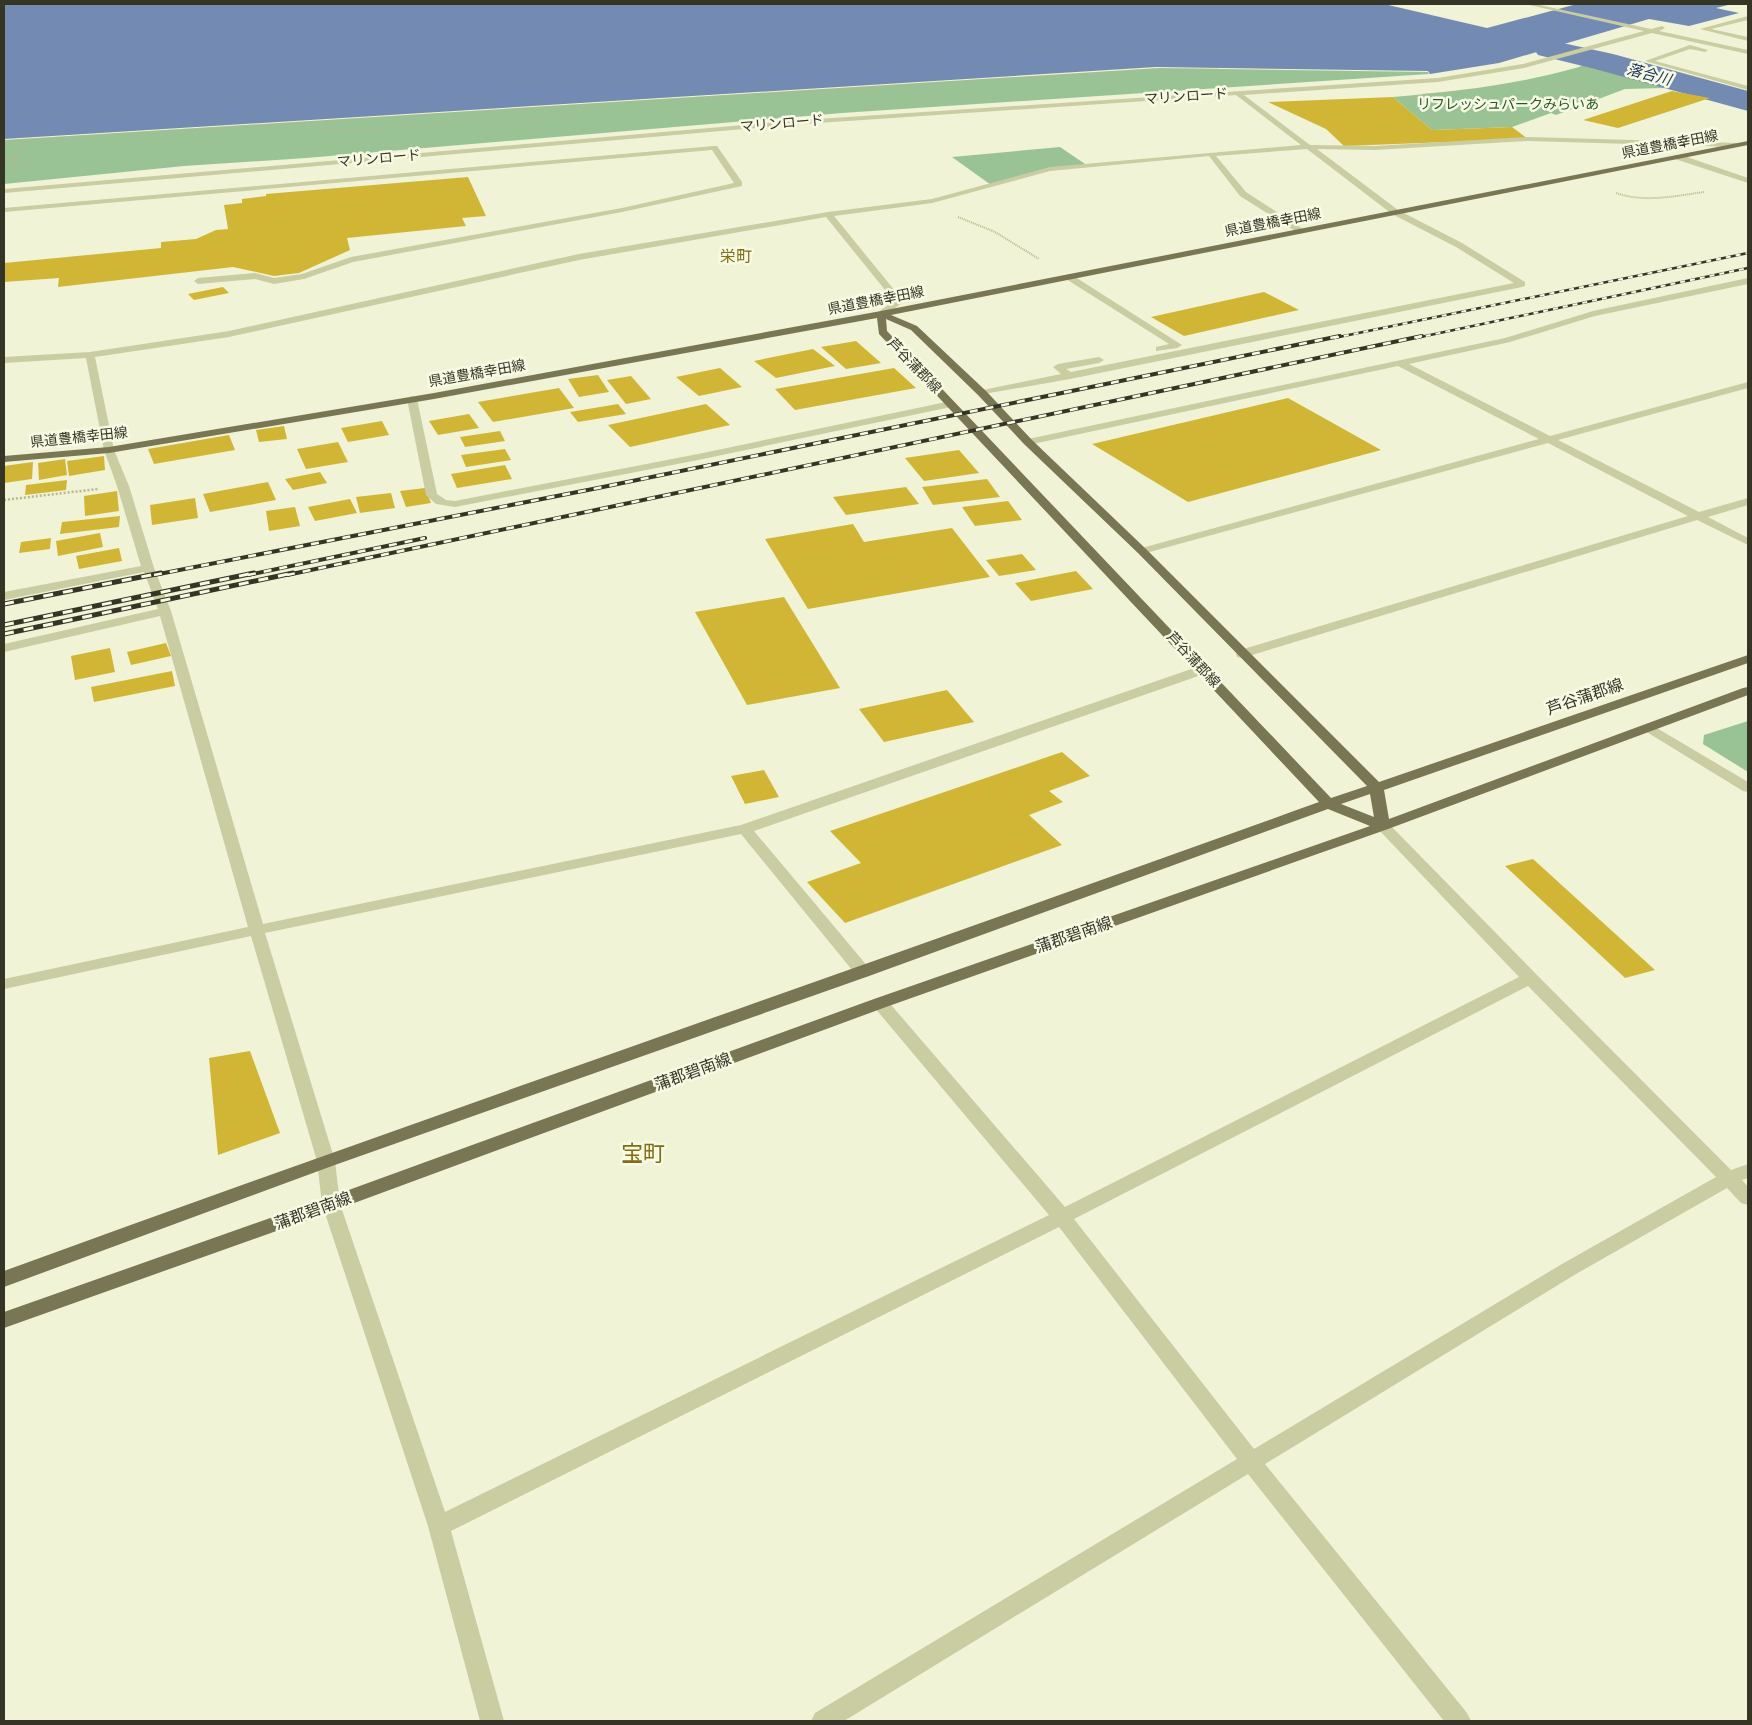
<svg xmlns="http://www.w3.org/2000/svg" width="1752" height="1725" font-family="'Source Sans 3','Noto Sans JP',sans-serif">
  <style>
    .green { fill: #99c395 }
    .water { fill: #738bb2 }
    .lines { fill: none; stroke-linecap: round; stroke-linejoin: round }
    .river { fill: #738bb2; fill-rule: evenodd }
    .building { fill: #d1b636 }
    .path-far2 { stroke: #b7b88c; stroke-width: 1; stroke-dasharray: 1 1; stroke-linecap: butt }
    .path-far1 { stroke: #b7b88c; stroke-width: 2; stroke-dasharray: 1 1; stroke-linecap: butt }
    .path { stroke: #b7b88c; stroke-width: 2.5; stroke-dasharray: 2 2; stroke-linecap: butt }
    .minor { fill: #cacca1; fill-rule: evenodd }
    .major { fill: #797654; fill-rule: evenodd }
    .rail-far2-casing { stroke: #363425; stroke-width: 2.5 }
    .rail-far1-casing { stroke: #363425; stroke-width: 4 }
    .rail-casing { stroke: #363425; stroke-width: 5 }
    .rail-far2 { stroke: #f8fbe3; stroke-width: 2; stroke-dasharray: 5; stroke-linecap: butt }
    .rail-far1 { stroke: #f8fbe3; stroke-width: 2.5; stroke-dasharray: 8; stroke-linecap: butt }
    .rail { stroke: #f8fbe3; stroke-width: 3; stroke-dasharray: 10; stroke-linecap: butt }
    .labels { text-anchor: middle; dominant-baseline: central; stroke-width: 5; stroke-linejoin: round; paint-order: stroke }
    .far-street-label { font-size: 14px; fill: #363425; stroke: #f8fbe3 }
    .far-park-label { font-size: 14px; fill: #295626; stroke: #f8fbe3 }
    .far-water-label { font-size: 15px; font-style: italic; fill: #172f5a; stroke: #f8fbe3 }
    .far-quarter-label { font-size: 16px; fill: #806d16; stroke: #f8fbe3 }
    .street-label { font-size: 16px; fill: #363425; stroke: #f8fbe3 }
    .near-quarter-label { font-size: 22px; fill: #806d16; stroke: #f8fbe3 }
  </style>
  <rect width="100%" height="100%" fill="#f0f3d6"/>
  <g class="green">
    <path d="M1586,63L1665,88L1625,89L1556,115L1551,113L1512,127L1432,130L1393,97C1458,91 1516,85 1579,67Z"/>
    <polygon points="1159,68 1428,72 1429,74 842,113 306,158 184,166 4,184 4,140"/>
    <polygon points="1060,147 1088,166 1050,169 991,185 952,157"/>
    <polygon points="1748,721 1748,772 1703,744 1704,735"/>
  </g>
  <polygon class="water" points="4,4 1384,4 1487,28 1577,4 1732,4 1716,8 1739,13 1689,26 1649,19 1499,63 1430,74 1428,71 1156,67 4,139"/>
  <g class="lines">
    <polygon class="river" points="1549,40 1613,54 1748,91 1748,111 1595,69 1538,55 1534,49 1538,43"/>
  </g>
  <g class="building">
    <polygon points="1672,91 1710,98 1618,128 1583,120"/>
    <polygon points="1393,97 1432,130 1512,127 1528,139 1344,146 1326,129 1268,102"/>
    <polygon points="468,177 486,216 462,218 466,226 347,238 350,250 299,273 274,276 233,267 58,287 59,278 4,282 4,263 161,248 161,242 196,239 216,230 228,229 224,205 242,203 242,199 266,196 266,194"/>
    <polygon points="223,287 229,293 194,300 188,294"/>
    <polygon points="1264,292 1299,310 1184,336 1151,317"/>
    <polygon points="856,341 881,363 846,369 821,347"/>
    <polygon points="813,349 835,366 776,378 754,361"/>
    <polygon points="720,368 742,387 699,396 676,377"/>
    <polygon points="894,368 916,388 795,410 775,389"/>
    <polygon points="598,375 609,392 579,397 568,379"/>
    <polygon points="631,376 651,399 626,404 607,380"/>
    <polygon points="559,388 574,408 493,422 478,402"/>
    <polygon points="1288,398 1381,450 1188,502 1092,444"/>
    <polygon points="618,404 626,414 578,422 570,412"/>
    <polygon points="706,404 730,425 630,447 608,425"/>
    <polygon points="469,414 479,428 438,435 429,421"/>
    <polygon points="382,421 389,435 348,442 341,428"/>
    <polygon points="284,426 287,439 259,442 256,430"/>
    <polygon points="500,431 505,441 465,447 460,437"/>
    <polygon points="229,435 235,450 154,464 148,449"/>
    <polygon points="338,442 348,462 306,469 297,449"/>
    <polygon points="505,449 511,460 466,467 461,455"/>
    <polygon points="959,450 979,473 924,481 905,458"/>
    <polygon points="104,456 105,470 69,476 67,461"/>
    <polygon points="65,459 67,475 39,480 38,463"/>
    <polygon points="33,462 32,479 4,483 4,466"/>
    <polygon points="505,465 512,479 457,488 451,474"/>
    <polygon points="320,472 327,483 293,490 285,479"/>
    <polygon points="987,479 1000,497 933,505 922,487"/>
    <polygon points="67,480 66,490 25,495 26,485"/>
    <polygon points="268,482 276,500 210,512 203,494"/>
    <polygon points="906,487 919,504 846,515 833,497"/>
    <polygon points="425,488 431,503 406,507 400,491"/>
    <polygon points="117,491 119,511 85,516 84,496"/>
    <polygon points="391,493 395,508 360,513 356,497"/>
    <polygon points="195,498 198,518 152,525 150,505"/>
    <polygon points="350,499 357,513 315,521 308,507"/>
    <polygon points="1008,501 1022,520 975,526 962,507"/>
    <polygon points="295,507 300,526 269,531 266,511"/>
    <polygon points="120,516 119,527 60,534 62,522"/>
    <polygon points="853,524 864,542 952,528 990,577 808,609 765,539"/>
    <polygon points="100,533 103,547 58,556 56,541"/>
    <polygon points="51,538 50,549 19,553 21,542"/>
    <polygon points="119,548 122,561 79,569 76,556"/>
    <polygon points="1022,554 1036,570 999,576 986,560"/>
    <polygon points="1076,571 1093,589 1031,601 1015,583"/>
    <polygon points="784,597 840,688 747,705 695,612"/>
    <polygon points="166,643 171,656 131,665 127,652"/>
    <polygon points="110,648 115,672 75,680 71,656"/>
    <polygon points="172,671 175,686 94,702 91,687"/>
    <polygon points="947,690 974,722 884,742 859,709"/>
    <polygon points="1062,752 1090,776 1049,791 1063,802 1029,815 1062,845 845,923 807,882 861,863 830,831"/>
    <polygon points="764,770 779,797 745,804 731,776"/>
    <polygon points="1533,859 1655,970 1625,978 1505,866"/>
    <polygon points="250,1051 280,1133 218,1155 209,1058"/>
  </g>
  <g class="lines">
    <g class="path-far2">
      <polyline points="1565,80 1585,80 1583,77"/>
      <path d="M1531,83L1598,88C1569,108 1490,129 1455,123C1439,120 1424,108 1411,99L1428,98L1423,94L1482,90Z"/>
      <polyline points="844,91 873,92"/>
      <polyline points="1552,96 1567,94 1582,89 1579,86"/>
      <polyline points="1518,97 1524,90"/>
      <polyline points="1523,99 1552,97"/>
      <polyline points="1465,100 1496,118"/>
      <polyline points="1517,102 1557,106"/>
      <polyline points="1550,104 1554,84"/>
      <polyline points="532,120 607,106"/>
      <path d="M308,123V129C341,128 375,130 408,127C451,123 492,114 535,119"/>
      <polyline points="4,142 1158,69 1218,69"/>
      <polyline points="15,142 25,148 24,150"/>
    </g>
    <g class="path-far1">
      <polyline points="4,161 19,155 25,148"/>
      <polyline points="4,163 31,163"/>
      <path d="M1616,193C1644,203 1675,196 1704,192"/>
      <polyline points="958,217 995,232 1039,259"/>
    </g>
    <polyline class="path" points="4,500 98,489"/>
    <g class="minor">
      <path d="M1525,4H1535L1651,29L1662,26L1665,28L1659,31L1748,50V54L1652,33L1524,68L1438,82L1244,95L1310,145L1375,146L1528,137L1738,143L1742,145L1738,147L1528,141L1375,150L1317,149L1398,210L1462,243L1525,282V286L1522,287L1070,379L978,395V391L1061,374L1053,367L1058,364L1099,357L1104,360L1099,363L1066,369L1071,372L1514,283L1456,247L1392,214L1307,149L1216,156L1246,192L1303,229V233L1300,234L1240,196L1209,156L1050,171L932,203L834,216L904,302L881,317L878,316V312L894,301L826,217L579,260L229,337L95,357L114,450L129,486L154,568L171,611L263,924L741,825L1197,667L1202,666L1208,670L1207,673L754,831L869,968L871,972L869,976L863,977L857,976L741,834L265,933L335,1161L340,1204L445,1512L1049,1215L874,1007L872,1003L874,999L880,998L886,999L1065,1207L1519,977L1378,829L1376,826L1378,823H1388L1536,974L1731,1170L1748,1164V1178L1742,1180L1748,1187V1205L1741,1203L1727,1188L1576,1274L1265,1464L1467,1713L1471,1721H1444L1248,1474L844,1721H811L815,1713L1237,1459L1059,1227L451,1531L504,1721H480L428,1526L322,1204L317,1161L251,936L4,989V979L248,927L160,616L4,652V644L158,609L144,572L4,600V592L141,566L117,486L104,450L86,358L4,363V357L90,352L229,331L579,254L828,212L932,199L1050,167L1301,145L1236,95L803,124L4,193V189L803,120L1438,78L1523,64L1644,31ZM1528,986L1716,1177L1562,1264L1254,1449L1074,1219Z"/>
      <polygon points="1748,16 1748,20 1711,29 1748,37 1748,41 1700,29"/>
      <polygon points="1690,45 1708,50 1705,52 1690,49 1655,61 1748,86 1748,90 1645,61"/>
      <polygon points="714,146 717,146 742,182 742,186 622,212 353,262 304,279 274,284 255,279 198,284 194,281 198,278 255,273 274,278 302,274 351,257 622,208 734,183 712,150 4,212 4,208"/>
      <polygon points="1675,155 1681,155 1748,178 1748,183 1675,159"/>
      <polygon points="1069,274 1072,275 1182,345 1177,348 1156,351 1156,347 1169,344 1066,279 1066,275"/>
      <polygon points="1748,278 1748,284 1595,316 1510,342 1409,364 1550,436 1748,382 1748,388 1558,440 1699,512 1748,498 1748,505 1708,517 1748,538 1748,545 1697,520 1242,658 1237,657 1236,654 1237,651 1688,516 1548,443 1146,553 1138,553 1136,551 1138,549 1539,439 1398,366 1028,445 1023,442 1028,439 1505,338 1593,311"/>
      <polygon points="412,396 417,399 437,494 446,500 455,501 698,454 951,401 956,404 951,407 698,460 455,507 436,504 426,495 407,399"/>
      <polygon points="1650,724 1748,782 1748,792 1743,791 1645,731 1643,728"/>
    </g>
    <path class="major" d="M1748,141V145L891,315L917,326L986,391L1032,440L1146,549L1379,782L1748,655V663L1384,790L1389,819L1743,688L1748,687V695L1388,829L886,1007L338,1209L4,1328V1312L324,1199L874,999L1370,826L1328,809L869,976L332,1166L4,1287V1271C441,1112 881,960 1319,802L879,334L877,318L434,399L109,453L4,462V456L109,447L434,393L881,311ZM886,319L911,330L978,395L1024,444L1138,553L1367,786L1331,798L887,331ZM1370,794L1374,817L1341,804Z"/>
    <defs>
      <g id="rail-far2">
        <polyline points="1334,338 1748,253"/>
        <polyline points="1416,338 1748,268"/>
      </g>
      <g id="rail-far1">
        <polyline points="154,575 598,488 1340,336"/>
        <polyline points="248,575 425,538"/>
        <polyline points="287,575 1422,336"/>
      </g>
      <g id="rail">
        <polyline points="4,604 161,573"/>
        <polyline points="4,625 254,573"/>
        <polyline points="4,634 293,573"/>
      </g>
    </defs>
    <use href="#rail-far2" class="rail-far2-casing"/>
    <use href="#rail-far1" class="rail-far1-casing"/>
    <use href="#rail" class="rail-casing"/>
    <use href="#rail-far2" class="rail-far2"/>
    <use href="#rail-far1" class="rail-far1"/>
    <use href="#rail" class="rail"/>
  </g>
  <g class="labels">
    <g class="far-street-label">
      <text transform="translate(1186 97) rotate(-4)">マリンロード</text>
      <text transform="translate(782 124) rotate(-5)">マリンロード</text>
      <text transform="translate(1670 145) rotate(-11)">県道豊橋幸田線</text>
      <text transform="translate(379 159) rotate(-5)">マリンロード</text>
      <text transform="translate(1273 223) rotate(-11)">県道豊橋幸田線</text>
      <text transform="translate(876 301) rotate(-11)">県道豊橋幸田線</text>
      <text transform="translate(914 366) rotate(46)">芦谷蒲郡線</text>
      <text transform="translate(477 374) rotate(-10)">県道豊橋幸田線</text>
      <text transform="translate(79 438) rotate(-6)">県道豊橋幸田線</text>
      <text transform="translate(1193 660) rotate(47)">芦谷蒲郡線</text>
    </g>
    <g class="far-park-label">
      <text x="1508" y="105">リフレッシュパークみらいあ</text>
    </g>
    <g class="far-water-label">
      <text transform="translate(1649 75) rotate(15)">落合川</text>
    </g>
    <g class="far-quarter-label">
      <text x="736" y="257">栄町</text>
    </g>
    <g class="street-label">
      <text transform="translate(1585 697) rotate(-19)">芦谷蒲郡線</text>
      <text transform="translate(1074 935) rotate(-19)">蒲郡碧南線</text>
      <text transform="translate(693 1072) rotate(-20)">蒲郡碧南線</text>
      <text transform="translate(313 1211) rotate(-20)">蒲郡碧南線</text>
    </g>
    <g class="near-quarter-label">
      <text x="643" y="1154">宝町</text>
    </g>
  </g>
  <rect width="1752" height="1725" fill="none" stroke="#363425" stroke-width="10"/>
</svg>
